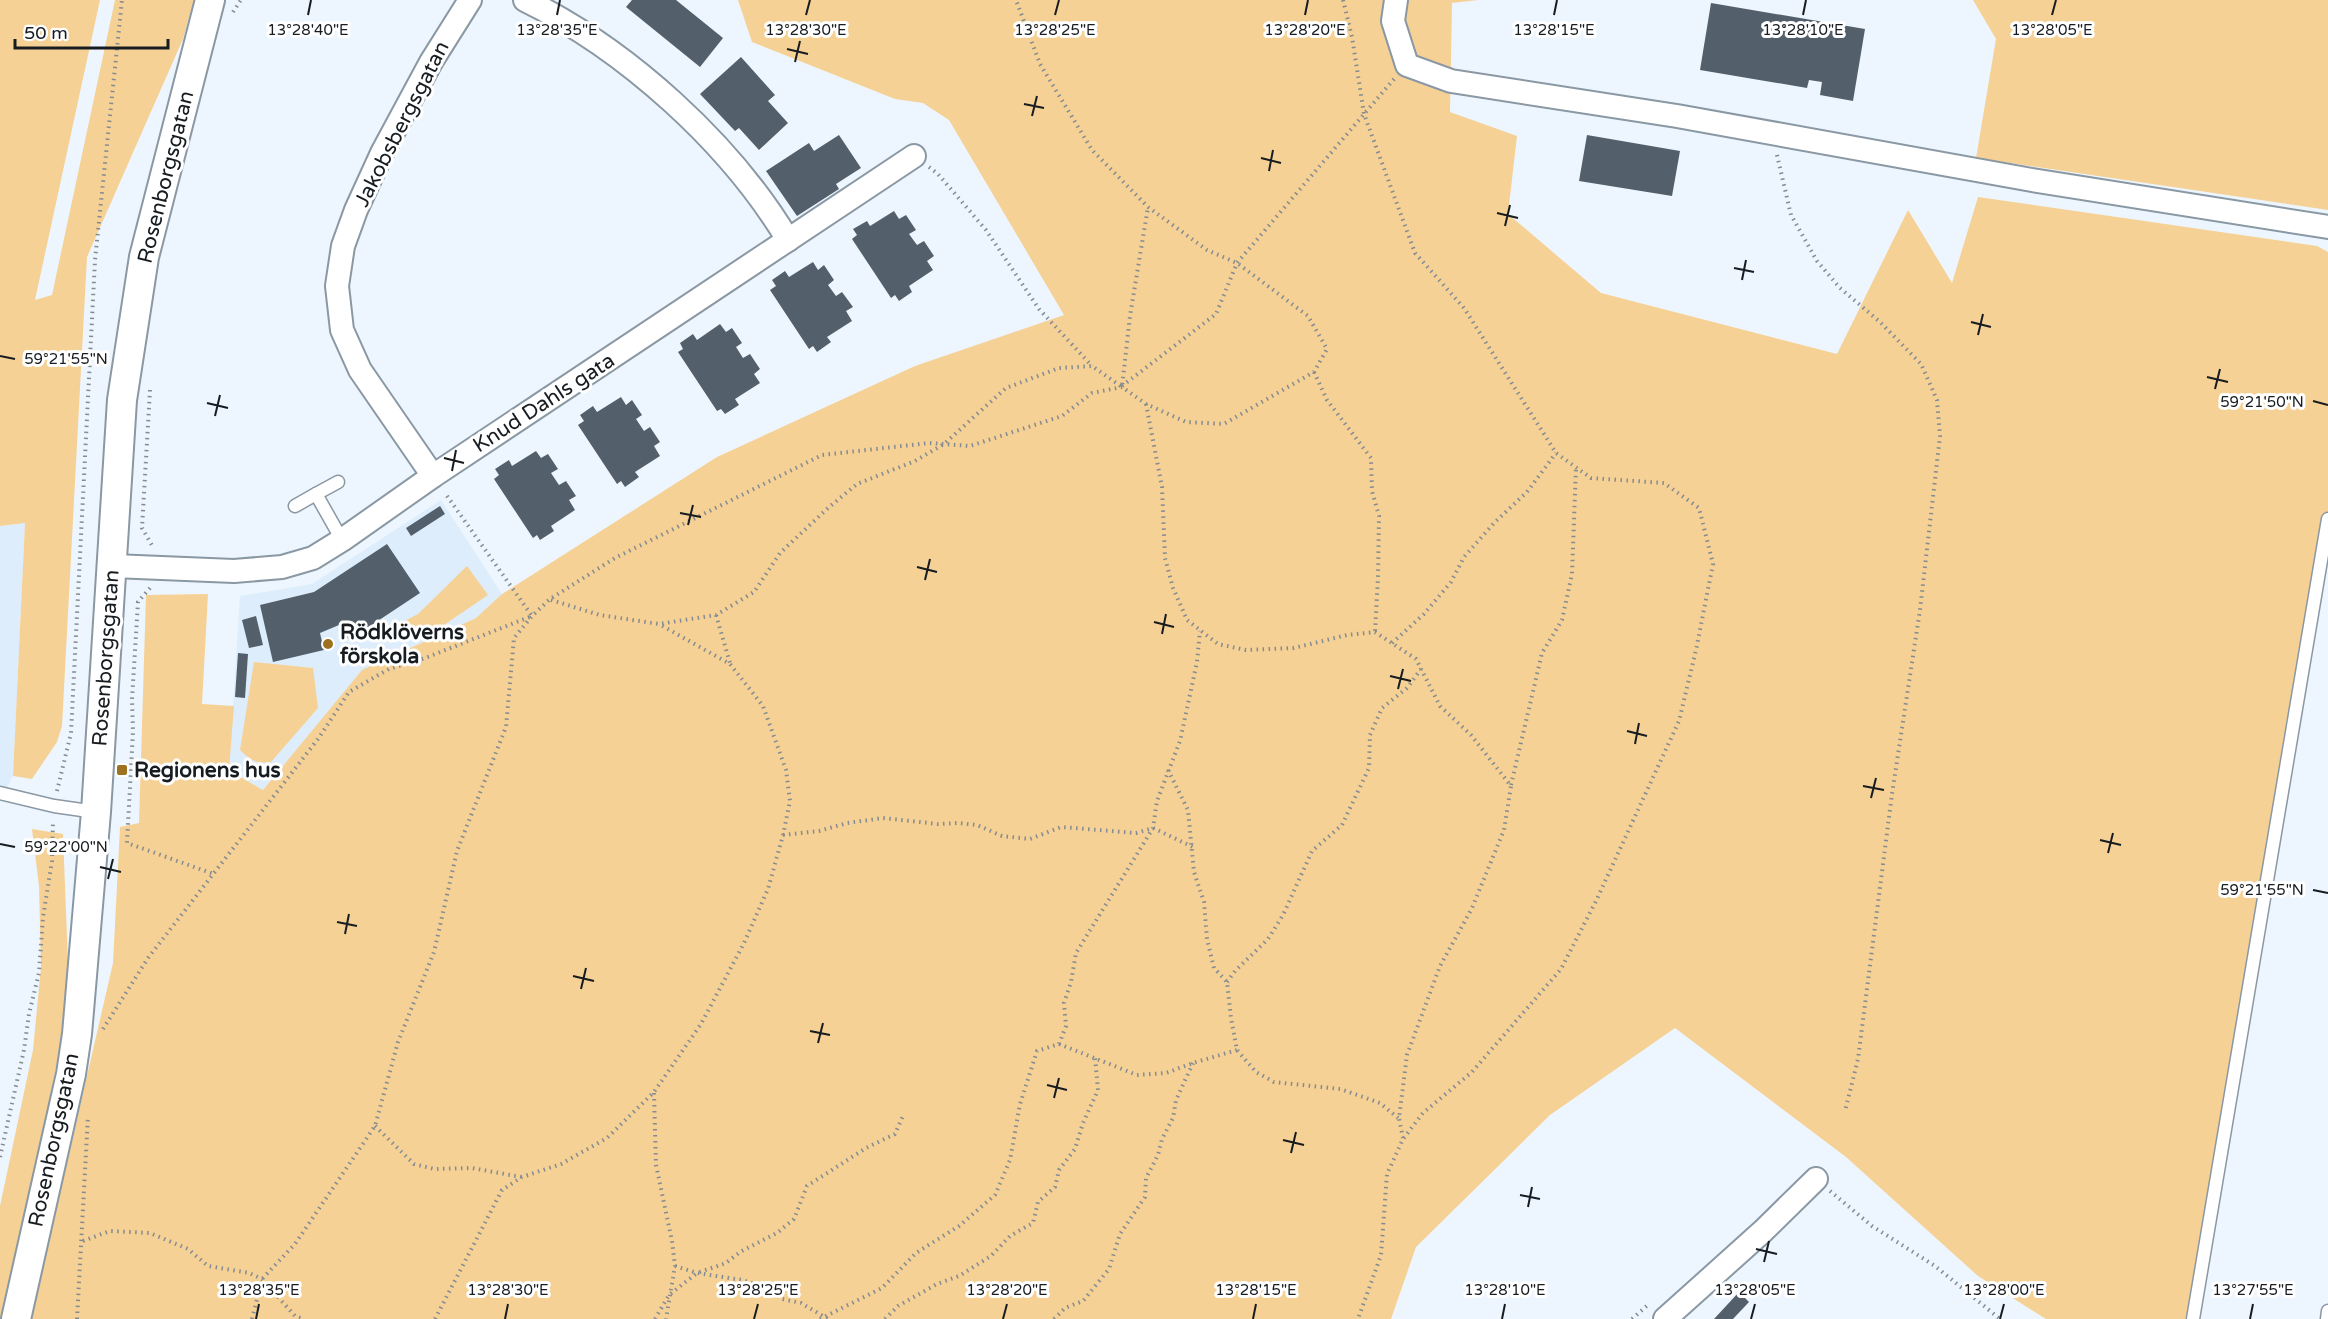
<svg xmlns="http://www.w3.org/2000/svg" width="2328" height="1319" font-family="'Varela Round',sans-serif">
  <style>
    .built { fill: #ddedfc }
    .green { fill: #f6d195 }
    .building { fill: #53606b }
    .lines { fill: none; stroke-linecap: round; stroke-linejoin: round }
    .service-casing { stroke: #8a98a4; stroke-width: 15 }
    .minor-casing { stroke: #8a98a4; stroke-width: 26 }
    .tertiary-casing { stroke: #8a98a4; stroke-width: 32 }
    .path { stroke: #848b91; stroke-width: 4; stroke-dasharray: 1.5 4.5; stroke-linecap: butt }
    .service { stroke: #fff; stroke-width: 12 }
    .minor { stroke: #fff; stroke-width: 22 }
    .tertiary { stroke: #fff; stroke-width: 28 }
    .ticks { fill: none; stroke: #171c20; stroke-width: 2 }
    .poi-dot { fill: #9c7220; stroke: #fff; stroke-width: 2 }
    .labels { text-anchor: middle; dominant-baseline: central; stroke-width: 6; stroke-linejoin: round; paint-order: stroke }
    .street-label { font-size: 21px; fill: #171c20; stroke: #fff }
    .poi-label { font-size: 21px; font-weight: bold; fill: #171c20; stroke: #fff; text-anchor: start }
    .ticks-label { font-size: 15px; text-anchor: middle; fill: #171c20; stroke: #fff; stroke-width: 6; stroke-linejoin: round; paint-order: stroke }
  </style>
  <rect width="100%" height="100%" fill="#edf6fe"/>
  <g class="built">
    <polygon points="441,500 502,594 476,618 362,670 263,790 229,770 240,596 312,584"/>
    <polygon points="25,523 13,776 0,802 0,526"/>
  </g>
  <g class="green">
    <polygon points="0,0 100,0 35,300 52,295 115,0 194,0 183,39 87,257 62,726 57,742 32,779 13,776 25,523 0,526"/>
    <polygon points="738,0 1478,0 1452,3 1450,112 1517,136 1508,214 1601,293 1837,354 1908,210 1952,283 1978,197 2317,246 2328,252 2328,519 2193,1319 2046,1319 1978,1276 1846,1157 1675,1028 1550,1115 1416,1247 1391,1319 31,1319 113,963 120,827 139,823 146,595 208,594 202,704 234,706 229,770 263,790 362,670 476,618 502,594 717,457 915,366 1064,315 949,120 923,103 895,99 752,42"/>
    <polygon points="1973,0 2328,0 2328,210 1976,158 1996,39"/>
    <polygon points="467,566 488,595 441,627 393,634 391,628 418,614"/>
    <path d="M254,662L313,668L318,708L271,762C256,764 250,760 240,750Z"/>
    <polygon points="32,829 63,834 68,963 60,1048 11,1287 2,1319 0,1319 0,1206 33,1050 41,967 39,886"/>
  </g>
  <g class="building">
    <polygon points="632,0 676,0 723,38 700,67 626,7"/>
    <polygon points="1711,3 1865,29 1853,101 1820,95 1822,82 1809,80 1807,88 1700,70"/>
    <polygon points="741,57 775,95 768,101 788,123 759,150 739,128 735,131 700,94"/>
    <polygon points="839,135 861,168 836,184 839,189 797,216 766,171 809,143 814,151"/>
    <polygon points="1587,135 1680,151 1672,196 1579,181"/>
    <polygon points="894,211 899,219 906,215 916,230 909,234 917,245 924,241 934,256 927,261 933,270 909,286 912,292 899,301 895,295 891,298 852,239 857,235 853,229 867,221 870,226"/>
    <polygon points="813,262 818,270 824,265 834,280 828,285 836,296 842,292 853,307 846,311 852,321 827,337 831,342 817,352 813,346 809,349 770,290 776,286 772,280 785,271 789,277"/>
    <polygon points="720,324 726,332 732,328 742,343 736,347 743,358 750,354 760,369 754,374 760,383 735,399 739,405 725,414 721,409 717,411 678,352 683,349 680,343 693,334 697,340"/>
    <polygon points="621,397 626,405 632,400 642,415 636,419 644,431 650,427 660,442 654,446 660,456 635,472 639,477 625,487 621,481 617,484 578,425 584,421 580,415 593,406 597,412"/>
    <polygon points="536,451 541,458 548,454 558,469 551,473 559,485 566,481 576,496 569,500 575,510 551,526 554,531 540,540 537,535 533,538 494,479 499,475 495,469 509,460 512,466"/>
    <polygon points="440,506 445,514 411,536 406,528"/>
    <polygon points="387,544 420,593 349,640 339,625 320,633 324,650 273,662 260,605 314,592"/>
    <polygon points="256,616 263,645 249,648 242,620"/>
    <polygon points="238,653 248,654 245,698 235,697"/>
    <polygon points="1739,1292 1749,1302 1733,1319 1714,1319"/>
  </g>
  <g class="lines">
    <defs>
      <g id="service">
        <polyline points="316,494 338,482"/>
        <polyline points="295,506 316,494 342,540"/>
        <polyline points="0,793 54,806 96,812"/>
        <polyline points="2193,1319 2328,519"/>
        <polyline points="2327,1319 2328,1311"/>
      </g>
      <g id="minor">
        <path d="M525,0C626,49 730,143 788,240"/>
        <polyline points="1396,0 1393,21 1407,65 1451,81 1677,116 2032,180 2328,227"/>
        <polyline points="433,476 360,370 342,330 337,286 343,246 356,210 382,153 431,62 470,0"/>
        <polyline points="113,566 234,571 282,567 313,558 342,540 433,476 914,156"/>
        <polyline points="1665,1319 1763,1231 1816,1179"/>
      </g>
      <polyline id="tertiary" points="16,1319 71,1074 77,1034 96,812 122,400 144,257 210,0"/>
    </defs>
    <use href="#service" class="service-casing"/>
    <use href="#minor" class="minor-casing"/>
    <use href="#tertiary" class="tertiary-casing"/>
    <g class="path">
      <polyline points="1343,0 1352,37 1364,114 1415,253 1464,308 1556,453 1591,478 1664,483 1699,508 1713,564 1696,650 1679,721 1596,901 1561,969 1472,1072 1423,1113 1403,1139 1387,1174 1381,1255 1358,1319"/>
      <polyline points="233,12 241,0"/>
      <polyline points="1777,155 1791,215 1817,261 1840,288 1880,322 1921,364 1937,400 1940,436 1920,610 1892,794 1858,1059 1845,1111"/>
      <polyline points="929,167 938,174 986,230 1039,309 1092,366"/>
      <polyline points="1314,372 1327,400 1371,458 1372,491 1379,516 1378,577 1375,632"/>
      <polyline points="1122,386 1216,314 1237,263 1394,79"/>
      <polyline points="150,390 142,528 153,547"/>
      <polyline points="1146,404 1162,487 1165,558 1173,588 1187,620 1218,644 1246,650 1294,648 1347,635 1375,632 1416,659 1440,706 1471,735 1511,786 1504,830 1472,908 1440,966 1407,1055 1399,1118 1403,1138"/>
      <polyline points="150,588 138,602 132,699 133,731 127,843 214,874"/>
      <polyline points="551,600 600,615 659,624 716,615 754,592 780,553 828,508 857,484 915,461 944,444 1006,388 1059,368 1092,366 1122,387 1130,316 1148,207"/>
      <polyline points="716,615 730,663"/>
      <polyline points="1392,643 1424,614 1451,582 1464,557 1495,522 1527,492 1556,453"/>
      <polyline points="1168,770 1188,810 1194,872 1204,902 1207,939 1214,968 1227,982 1231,1018 1237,1050 1256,1072 1274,1082 1340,1089 1380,1103 1398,1118"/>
      <polyline points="1511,785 1542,653 1562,620 1572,574 1576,467"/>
      <polyline points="57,791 71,733 95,260 122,0"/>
      <polyline points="783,835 819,831 847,823 883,818 938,824 958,823 977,825 1002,836 1030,839 1061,827 1136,833 1153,828 1193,847"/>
      <polyline points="1227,982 1235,971 1268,939 1283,915 1312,851 1342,825 1369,768 1370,735 1382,708 1407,688 1421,669"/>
      <polyline points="103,1029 148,958 318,739 349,692 389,669 425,658 532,616 445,493"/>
      <polyline points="1059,1044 1137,1075 1166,1073 1193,1063 1237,1050"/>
      <polyline points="654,1093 656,1165 672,1241 675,1266 666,1319"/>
      <polyline points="375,1126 414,1164 434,1169 472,1168 521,1177"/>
      <polyline points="0,1157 24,1050 29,1014 39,973 43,917 52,861 53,822"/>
      <polyline points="1830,1191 1872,1226 1935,1266 2000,1319"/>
      <polyline points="83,1241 110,1231 150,1233 188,1249 208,1266 249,1273 262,1279 295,1316 304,1319"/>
      <polyline points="675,1266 697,1273 742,1280 762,1286 782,1299 801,1303 828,1319"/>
      <polyline points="77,1319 88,1116"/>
      <polyline points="252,1319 262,1279 295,1244 375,1126 398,1042 434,952 457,851 506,727 514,638 532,616 550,599 615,558 822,455 929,443 970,446 1062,416 1092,393 1122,387 1146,404 1186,422 1224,424 1314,372 1327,349 1308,316 1237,263 1207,250 1148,207 1092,150 1040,64 1016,0"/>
      <polyline points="435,1319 502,1190 522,1177 561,1164 607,1138 654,1092 701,1024 744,943 768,889 783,835 790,801 786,770 763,706 730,664 659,624"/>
      <polyline points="655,1319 669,1295 697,1273 726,1263 740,1252 777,1233 794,1219 807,1186 866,1148 895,1134 903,1116"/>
      <polyline points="820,1319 882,1288 916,1253 959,1226 995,1195 1010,1160 1020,1104 1037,1051 1059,1044 1066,1026 1064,1003 1071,982 1076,953 1153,828 1157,801 1180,741 1197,662 1200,631"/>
      <polyline points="885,1319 898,1306 937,1284 959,1276 991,1256 1010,1236 1033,1223 1038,1202 1055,1187 1059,1170 1075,1149 1083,1123 1098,1090 1095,1057"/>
      <polyline points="1054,1319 1065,1308 1083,1301 1109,1269 1120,1234 1145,1197 1146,1178 1158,1155 1162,1139 1173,1118 1176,1100 1193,1063"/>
      <polyline points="1632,1319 1649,1304"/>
    </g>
    <use href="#service" class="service"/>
    <use href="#minor" class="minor"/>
    <use href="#tertiary" class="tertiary"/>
  </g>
  <path class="ticks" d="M308,15L311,0M557,15L560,0M806,15L810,0M1055,15L1059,0M1305,15L1308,0M1554,15L1557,0M1803,15L1806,0M2052,15L2056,0M787,49L808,54M795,62L800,41M1024,104L1044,108M1032,116L1037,96M1261,158L1281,163M1269,171L1273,150M1497,213L1518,218M1505,226L1510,205M1734,268L1754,272M1742,280L1746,260M1971,322L1991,327M1978,335L1983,314M0,356L15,359M2207,377L2228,382M2215,389L2220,369M2313,401L2328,405M207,403L228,408M215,416L220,395M444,458L464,463M452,471L456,450M680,513L701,517M688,525L693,505M917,567L937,572M925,580L930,559M1154,622L1174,627M1162,634L1166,614M1390,676L1411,681M1398,689L1403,669M1627,731L1647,736M1635,744L1639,723M1863,786L1884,790M1871,798L1876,778M2100,840L2121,845M0,844L15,847M2108,853L2113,833M100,867L121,872M108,879L113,859M2313,890L2328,893M337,922L357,926M345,934L349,914M573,976L594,981M581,989L586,968M810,1031L830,1035M818,1043L823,1023M1047,1085L1067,1090M1054,1098L1059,1078M1283,1140L1304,1145M1291,1153L1296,1132M1520,1195L1540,1199M1528,1207L1532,1187M1756,1249L1777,1254M1764,1262L1769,1241M256,1319L259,1304M505,1319L508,1304M754,1319L758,1304M1003,1319L1007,1304M1253,1319L1256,1304M1502,1319L1505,1304M1751,1319L1755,1304M2000,1319L2004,1304M2250,1319L2253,1304"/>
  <g class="poi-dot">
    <circle cx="328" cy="644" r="6"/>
    <rect x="116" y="764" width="12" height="12" rx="3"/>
  </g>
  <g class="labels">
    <g class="street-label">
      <text transform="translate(402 124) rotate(-63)">Jakobsbergsgatan</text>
      <text transform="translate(166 177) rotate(-76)">Rosenborgsgatan</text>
      <text transform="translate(544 403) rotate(-33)">Knud Dahls gata</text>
      <text transform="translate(106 658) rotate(-86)">Rosenborgsgatan</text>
      <text transform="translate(54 1140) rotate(-78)">Rosenborgsgatan</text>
    </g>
    <g class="poi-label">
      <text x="340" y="632">Rödklöverns<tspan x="340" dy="24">förskola</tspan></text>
      <text x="134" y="770">Regionens hus</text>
    </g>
  </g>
  <g class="ticks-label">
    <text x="308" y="35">13°28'40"E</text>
    <text x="557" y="35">13°28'35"E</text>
    <text x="806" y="35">13°28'30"E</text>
    <text x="1055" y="35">13°28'25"E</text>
    <text x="1305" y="35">13°28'20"E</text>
    <text x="1554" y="35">13°28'15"E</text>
    <text x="1803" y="35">13°28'10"E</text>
    <text x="2052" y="35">13°28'05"E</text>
    <text x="66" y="364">59°21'55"N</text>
    <text x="2262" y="407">59°21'50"N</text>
    <text x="66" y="852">59°22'00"N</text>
    <text x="2262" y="895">59°21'55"N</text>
    <text x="259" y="1295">13°28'35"E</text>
    <text x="508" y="1295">13°28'30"E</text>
    <text x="758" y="1295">13°28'25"E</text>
    <text x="1007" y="1295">13°28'20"E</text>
    <text x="1256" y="1295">13°28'15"E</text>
    <text x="1505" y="1295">13°28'10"E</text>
    <text x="1755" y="1295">13°28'05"E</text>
    <text x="2004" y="1295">13°28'00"E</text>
    <text x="2253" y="1295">13°27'55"E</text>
  </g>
  <path d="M15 39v9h153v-9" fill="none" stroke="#171c20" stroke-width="3"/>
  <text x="24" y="39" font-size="18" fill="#171c20" stroke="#ffffff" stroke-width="4.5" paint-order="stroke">50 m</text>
</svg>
